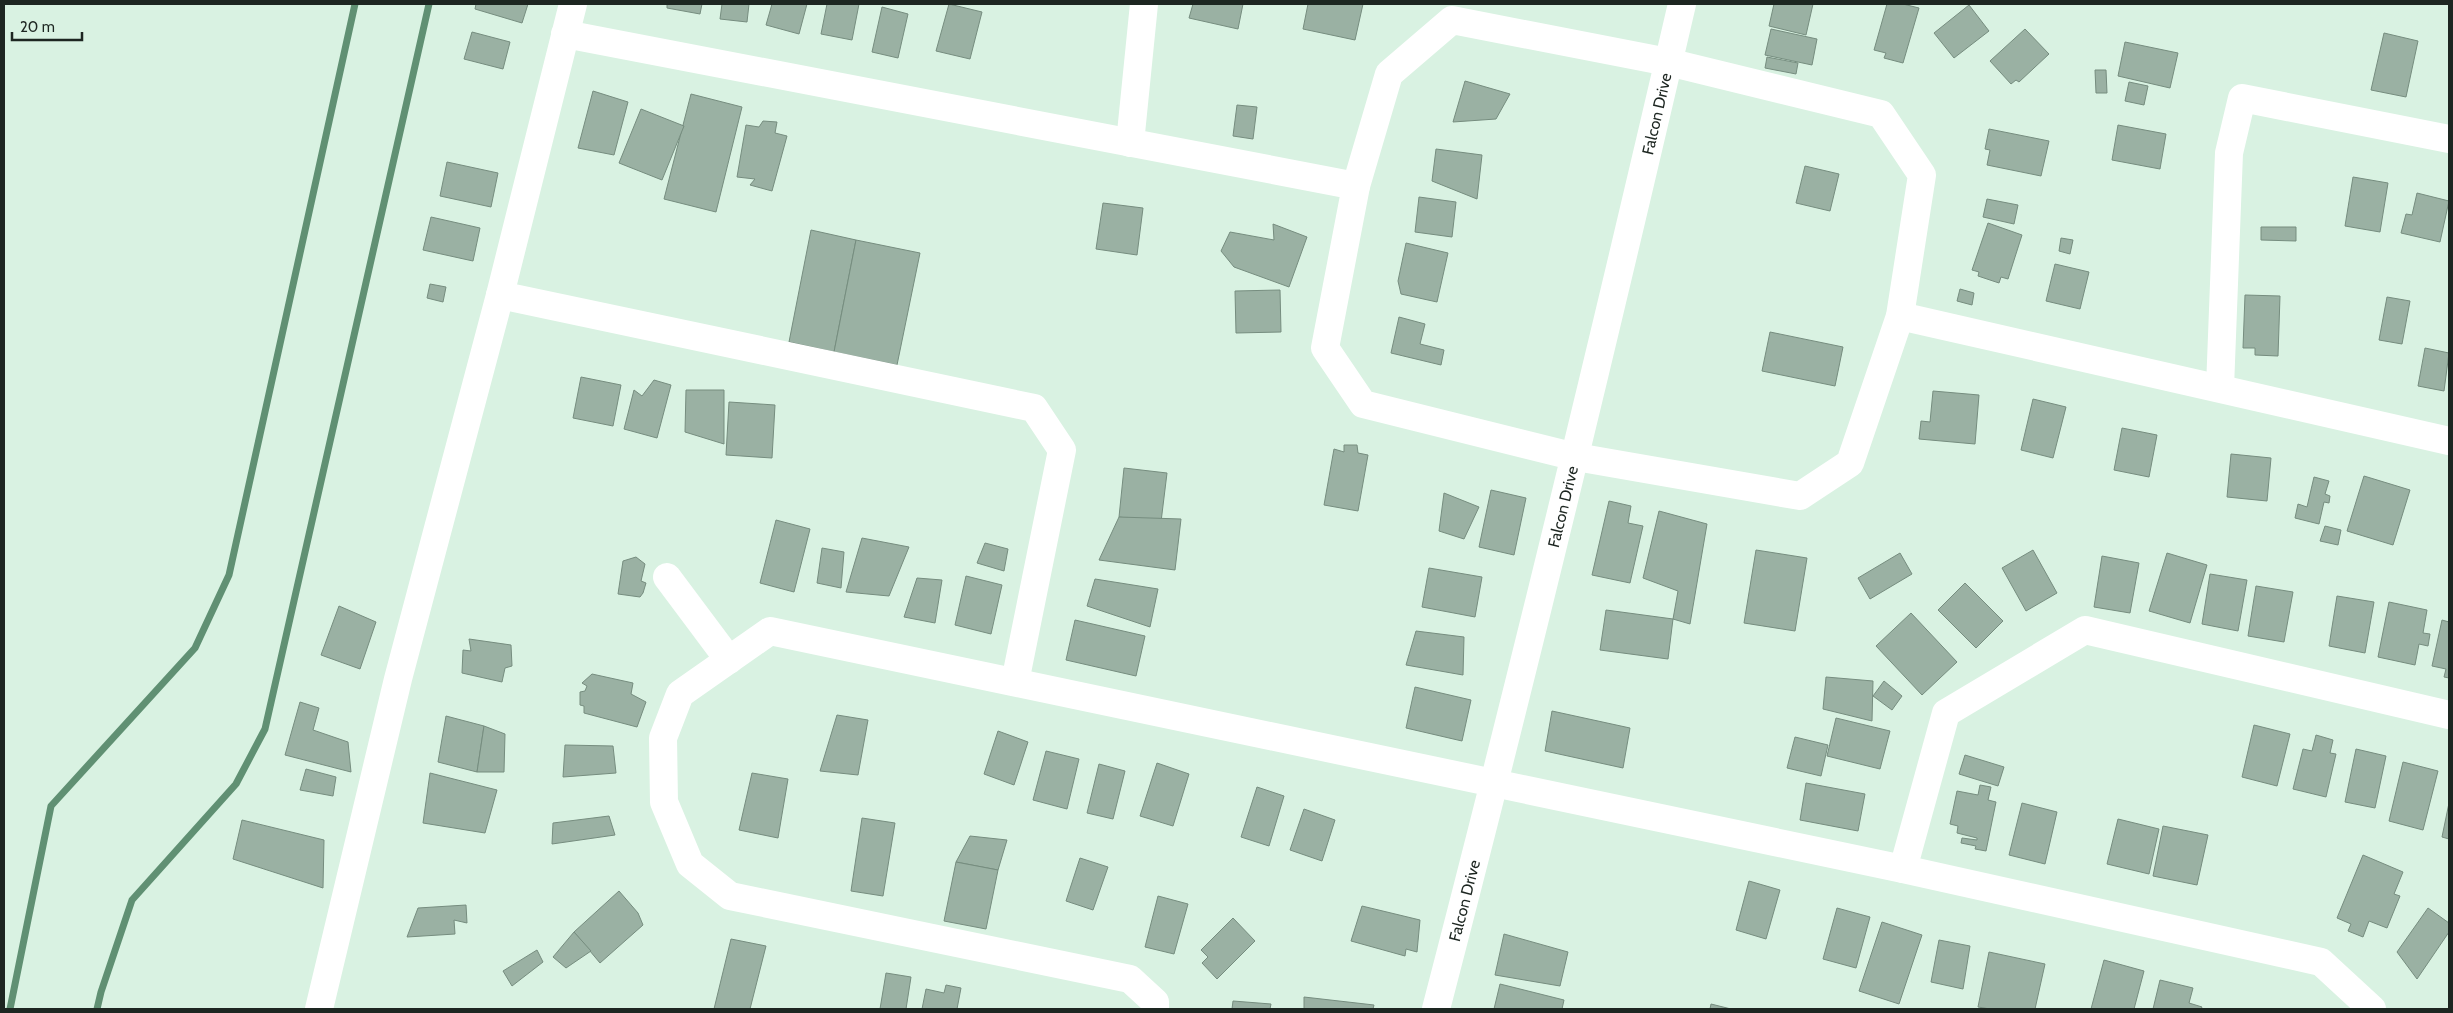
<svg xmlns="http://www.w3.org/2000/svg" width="2453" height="1013" font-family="Cabin,sans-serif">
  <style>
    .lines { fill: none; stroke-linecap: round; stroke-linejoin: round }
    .stream { stroke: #609073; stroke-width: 7 }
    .building { fill: #9ab1a3; stroke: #768d7f }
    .street { stroke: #fff; stroke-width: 28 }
    .secondary { stroke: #fff; stroke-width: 28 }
    .labels { text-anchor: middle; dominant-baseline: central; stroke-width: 4; stroke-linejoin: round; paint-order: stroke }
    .street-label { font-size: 16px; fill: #1d2621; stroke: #d9f2e2 }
  </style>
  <rect width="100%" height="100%" fill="#d9f2e2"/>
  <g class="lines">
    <g class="stream">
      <polyline points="10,1009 51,806 195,648 229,575 355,4"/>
      <polyline points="97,1009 101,992 132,900 236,784 265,729 429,4"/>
    </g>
  </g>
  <g class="building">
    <polygon points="476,4 528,4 522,23 475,9"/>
    <polygon points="667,4 702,4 700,14 667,8"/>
    <polygon points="722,4 749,4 747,22 720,19"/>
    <polygon points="772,4 807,4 799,34 766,25"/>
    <polygon points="827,4 859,4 852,40 821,34"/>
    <polygon points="949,4 982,12 970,59 936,51"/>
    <polygon points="1193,4 1243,4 1238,29 1189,18"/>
    <polygon points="1308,4 1363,4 1355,40 1303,29"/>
    <polygon points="1774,4 1813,4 1806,35 1769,26"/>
    <polygon points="1887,4 1903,4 1919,8 1903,63 1884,58 1886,53 1874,50"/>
    <polygon points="1969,5 1989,31 1954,58 1934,33"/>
    <polygon points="882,7 908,14 898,58 872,52"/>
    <polygon points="1771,29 1817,39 1812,65 1765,55"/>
    <polygon points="2025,29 2049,54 2019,82 2016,80 2011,84 1990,61"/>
    <polygon points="472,32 510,42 503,69 464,59"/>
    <polygon points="2384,33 2418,41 2406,97 2371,90"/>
    <polygon points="2125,42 2178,53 2170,88 2118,76"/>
    <polygon points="1767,57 1798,63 1796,74 1765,68"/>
    <polygon points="2095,70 2106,70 2107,93 2096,93"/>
    <polygon points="1465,81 1510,94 1496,119 1453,122"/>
    <polygon points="2129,82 2148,86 2144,105 2125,101"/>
    <polygon points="593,91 628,102 614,155 578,148"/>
    <polygon points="691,94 742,107 716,212 664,199"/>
    <polygon points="1237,105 1257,107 1253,139 1233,136"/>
    <polygon points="641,109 684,126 662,180 619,163"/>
    <polygon points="763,121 777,122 775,133 787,136 772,191 750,185 755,179 737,177 746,125 759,127"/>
    <polygon points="2118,125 2166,134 2160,169 2112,160"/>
    <polygon points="1989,129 2049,141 2041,176 1987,165 1990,150 1985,149"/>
    <polygon points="1436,149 1482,155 1477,199 1432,181"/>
    <polygon points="447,162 498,173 491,207 440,196"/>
    <polygon points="1805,166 1839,174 1830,211 1796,203"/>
    <polygon points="2353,177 2388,183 2380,232 2345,226"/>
    <polygon points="2417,193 2449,201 2440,242 2401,233 2406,214 2412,215"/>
    <polygon points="1419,197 1456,202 1452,237 1415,232"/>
    <polygon points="1987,199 2018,205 2014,224 1983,217"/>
    <polygon points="1103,203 1143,208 1137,255 1096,249"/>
    <polygon points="431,217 480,228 473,261 423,250"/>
    <polygon points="1988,223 2022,235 2008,279 2001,277 1999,283 1978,276 1979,272 1972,270"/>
    <polygon points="1273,224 1307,237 1289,287 1234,267 1221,251 1230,232 1274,240"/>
    <polygon points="2261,227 2296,227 2296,241 2261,240"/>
    <polygon points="811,230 856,240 834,352 789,342"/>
    <polygon points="2061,238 2073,240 2070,254 2059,251"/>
    <polygon points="856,240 920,253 897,365 834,352"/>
    <polygon points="1406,243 1448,253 1437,302 1401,294 1398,281"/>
    <polygon points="2055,264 2089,272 2080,309 2046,301"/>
    <polygon points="430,284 446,287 443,302 427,298"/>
    <polygon points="1960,289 1974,293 1972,305 1957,301"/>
    <polygon points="1280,290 1281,332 1236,333 1235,291"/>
    <polygon points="2245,295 2280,296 2278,356 2255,355 2255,348 2243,348"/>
    <polygon points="2387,297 2410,301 2402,344 2379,340"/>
    <polygon points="1399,317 1425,324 1420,344 1444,350 1441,365 1391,353"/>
    <polygon points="1770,332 1843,347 1835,386 1762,371"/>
    <polygon points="2425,348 2449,353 2444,391 2418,386"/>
    <polygon points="581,377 621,385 613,426 573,418"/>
    <polygon points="654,380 671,385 657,438 624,429 634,390 642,396"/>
    <polygon points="686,390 724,390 724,444 685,432"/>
    <polygon points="1933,391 1979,395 1975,444 1919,439 1921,421 1930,422"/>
    <polygon points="2033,399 2066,407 2053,458 2021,450"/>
    <polygon points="729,402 775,405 772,458 726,455"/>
    <polygon points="2122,428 2157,435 2149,477 2114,470"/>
    <polygon points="1344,445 1357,445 1358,453 1368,455 1358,511 1324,505 1334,449 1344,452"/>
    <polygon points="2231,454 2271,458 2267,501 2227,497"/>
    <polygon points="1124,468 1167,473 1161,522 1119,517"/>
    <polygon points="2364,476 2410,490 2393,545 2347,531"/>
    <polygon points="2314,477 2329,481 2325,494 2330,496 2329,503 2324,502 2319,524 2295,518 2298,504 2307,507"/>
    <polygon points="1491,490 1526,498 1514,555 1479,547"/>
    <polygon points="1444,493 1479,507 1464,539 1439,531"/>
    <polygon points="1609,501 1631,506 1628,523 1643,526 1630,583 1592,575"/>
    <polygon points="1659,511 1707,524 1690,624 1673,619 1678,591 1643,578"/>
    <polygon points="1119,517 1181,519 1175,570 1099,560"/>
    <polygon points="776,520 810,529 794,592 760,583"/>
    <polygon points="2325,526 2341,530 2338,545 2320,541"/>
    <polygon points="862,538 909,547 889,596 846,592"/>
    <polygon points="985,543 1008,549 1004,571 977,563"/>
    <polygon points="822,548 844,552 841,588 817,583"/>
    <polygon points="1756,550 1807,558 1795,631 1744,623"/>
    <polygon points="2033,550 2057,593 2026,611 2002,568"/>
    <polygon points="1900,553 1912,574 1870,599 1858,578"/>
    <polygon points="2167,553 2207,565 2190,623 2149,611"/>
    <polygon points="2102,556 2139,563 2130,613 2094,607"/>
    <polygon points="636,557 645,564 641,581 646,583 643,593 640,597 618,594 623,561"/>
    <polygon points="1429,568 1482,577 1475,617 1422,607"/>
    <polygon points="2210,574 2247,580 2238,631 2202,624"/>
    <polygon points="966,576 1002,585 991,634 955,625"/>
    <polygon points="917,578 942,580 935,623 904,617"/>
    <polygon points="1095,579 1158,589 1150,627 1087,606"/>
    <polygon points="1965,583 2003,621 1976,648 1938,610"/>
    <polygon points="2256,586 2293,592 2284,642 2248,636"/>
    <polygon points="2337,596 2374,602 2365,653 2329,646"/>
    <polygon points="2389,602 2427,610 2423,633 2430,634 2428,646 2419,644 2415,665 2378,657"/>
    <polygon points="339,606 376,622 360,669 321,655"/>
    <polygon points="1606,610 1673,619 1668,659 1600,650"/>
    <polygon points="1911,613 1957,662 1922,695 1876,646"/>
    <polygon points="1075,620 1145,636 1136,676 1066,660"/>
    <polygon points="2442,620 2449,622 2449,678 2444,677 2446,669 2432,666"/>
    <polygon points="1416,631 1464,637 1463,675 1406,665"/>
    <polygon points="469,639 511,645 512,666 505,668 502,682 462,673 463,650 471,651"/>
    <polygon points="592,674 633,683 631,694 646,702 637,727 584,713 584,706 580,705 580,692 585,691 587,686 582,683"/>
    <polygon points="1826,677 1873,681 1872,721 1823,709"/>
    <polygon points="1884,681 1902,696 1892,710 1873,696"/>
    <polygon points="1415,687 1471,700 1462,741 1406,728"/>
    <polygon points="300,702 319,708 313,730 348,742 351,772 285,755"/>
    <polygon points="1552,711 1630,728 1623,768 1545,751"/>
    <polygon points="837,715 868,720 858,775 820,771"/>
    <polygon points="446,716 484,726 477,772 438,762"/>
    <polygon points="1836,718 1890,731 1880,769 1827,756"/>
    <polygon points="2254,725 2290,734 2277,786 2242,777"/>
    <polygon points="484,726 505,734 504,772 477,772"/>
    <polygon points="998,731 1028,742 1014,785 984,774"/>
    <polygon points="2316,735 2333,740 2330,753 2336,754 2326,797 2293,789 2303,749 2312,751"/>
    <polygon points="1795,737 1828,745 1821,776 1787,768"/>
    <polygon points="565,745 613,746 616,773 563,777"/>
    <polygon points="2356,749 2386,756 2375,808 2345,802"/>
    <polygon points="1046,751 1079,759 1067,809 1033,800"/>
    <polygon points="1965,755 2004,767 1998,786 1959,774"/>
    <polygon points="2403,762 2438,771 2423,830 2389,821"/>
    <polygon points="1157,763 1189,774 1173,826 1140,816"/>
    <polygon points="1099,764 1125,771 1113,819 1087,813"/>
    <polygon points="306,769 336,777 333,796 300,790"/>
    <polygon points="430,773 497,790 485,833 423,823"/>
    <polygon points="752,773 788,779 778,838 739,830"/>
    <polygon points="1806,783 1865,794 1858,831 1800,820"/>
    <polygon points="1980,785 1991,787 1988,800 1996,802 1986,851 1975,849 1976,846 1961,843 1962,838 1977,840 1977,838 1957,833 1958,826 1950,824 1957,791 1978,795"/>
    <polygon points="1257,787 1284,796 1269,846 1241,837"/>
    <polygon points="2022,803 2057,812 2045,864 2009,855"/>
    <polygon points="2449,803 2449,839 2442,837"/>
    <polygon points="1304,809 1335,820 1322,861 1290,850"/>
    <polygon points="609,816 615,835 552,844 553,823"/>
    <polygon points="862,818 895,823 883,896 851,891"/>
    <polygon points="2118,819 2159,829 2149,874 2107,864"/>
    <polygon points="242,820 324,840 323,888 233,859"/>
    <polygon points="2163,826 2208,835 2197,885 2153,876"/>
    <polygon points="970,836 1007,840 998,870 956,862"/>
    <polygon points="2363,855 2403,872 2394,894 2400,896 2387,928 2369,921 2363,937 2348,931 2351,924 2337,918"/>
    <polygon points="1080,858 1108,867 1093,910 1066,901"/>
    <polygon points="956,862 998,870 986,929 944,921"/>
    <polygon points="1749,881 1780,890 1766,939 1736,930"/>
    <polygon points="619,891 638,913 643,925 600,963 574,932"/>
    <polygon points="1158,896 1188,904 1174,954 1145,947"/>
    <polygon points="466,905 467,923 454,920 455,934 407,937 418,908"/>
    <polygon points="1362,906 1420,920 1417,952 1406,949 1405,956 1351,941"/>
    <polygon points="1837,908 1870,917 1856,968 1823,959"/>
    <polygon points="2428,908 2449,923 2449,932 2417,979 2397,952"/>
    <polygon points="1233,918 1255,941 1217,979 1202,963 1208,957 1201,950"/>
    <polygon points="1882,922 1922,935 1899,1004 1859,991"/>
    <polygon points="574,932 591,951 566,968 553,957"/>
    <polygon points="1504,934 1568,952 1560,986 1495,975"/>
    <polygon points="731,939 766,946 750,1009 714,1009"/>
    <polygon points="1939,940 1970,946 1963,989 1931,982"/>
    <polygon points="537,950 543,962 512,986 503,971"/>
    <polygon points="1989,952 2045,964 2035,1009 1990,1009 1978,1007"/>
    <polygon points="2104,960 2144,971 2134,1009 2091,1009"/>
    <polygon points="886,973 911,977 906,1009 880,1009"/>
    <polygon points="2160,980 2193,988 2189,1003 2202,1007 2201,1009 2153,1009"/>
    <polygon points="1500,984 1564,1000 1562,1009 1494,1009"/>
    <polygon points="946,985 961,988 957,1009 922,1009 926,989 944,993"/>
    <polygon points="1304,997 1374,1005 1373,1009 1304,1009"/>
    <polygon points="1233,1001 1271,1004 1270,1009 1232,1009"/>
    <polygon points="1711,1004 1731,1009 1710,1009"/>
  </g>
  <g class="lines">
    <g class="street">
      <polygon points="1452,20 1668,62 1881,114 1922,175 1900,316 1850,463 1800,496 1576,457 1363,404 1325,348 1356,186 1389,74"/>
      <polyline points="565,34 1356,186"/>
      <polyline points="1130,143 1144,4"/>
      <polyline points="500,295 1034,408 1062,450 1015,682"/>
      <polyline points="1900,316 2449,441"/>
      <polyline points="2220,388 2229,153 2242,98 2449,139"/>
      <polyline points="667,577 729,660"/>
      <polyline points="1903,869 1946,713 2085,630 2449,715"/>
      <polyline points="319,1009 398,679 500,295 573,4"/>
      <polyline points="1155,1009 1155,1002 1130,979 730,896 690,864 664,802 663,738 680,694 770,631 1903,869 2321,962 2372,1009"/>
    </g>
    <path class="secondary" id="s1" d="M1436,1009C1523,675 1604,340 1682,4"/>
  </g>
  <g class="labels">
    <g class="street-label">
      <text stroke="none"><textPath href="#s1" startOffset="922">Falcon Drive</textPath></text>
      <text stroke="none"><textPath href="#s1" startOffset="518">Falcon Drive</textPath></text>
      <text stroke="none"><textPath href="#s1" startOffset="112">Falcon Drive</textPath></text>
    </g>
  </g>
  <rect width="2453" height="1013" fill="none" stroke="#1d2621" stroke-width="10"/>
  <path d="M12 32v8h70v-8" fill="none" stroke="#1d2621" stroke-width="2.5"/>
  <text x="20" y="32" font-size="15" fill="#1d2621" stroke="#d9f2e2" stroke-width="4" paint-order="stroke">20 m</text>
</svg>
